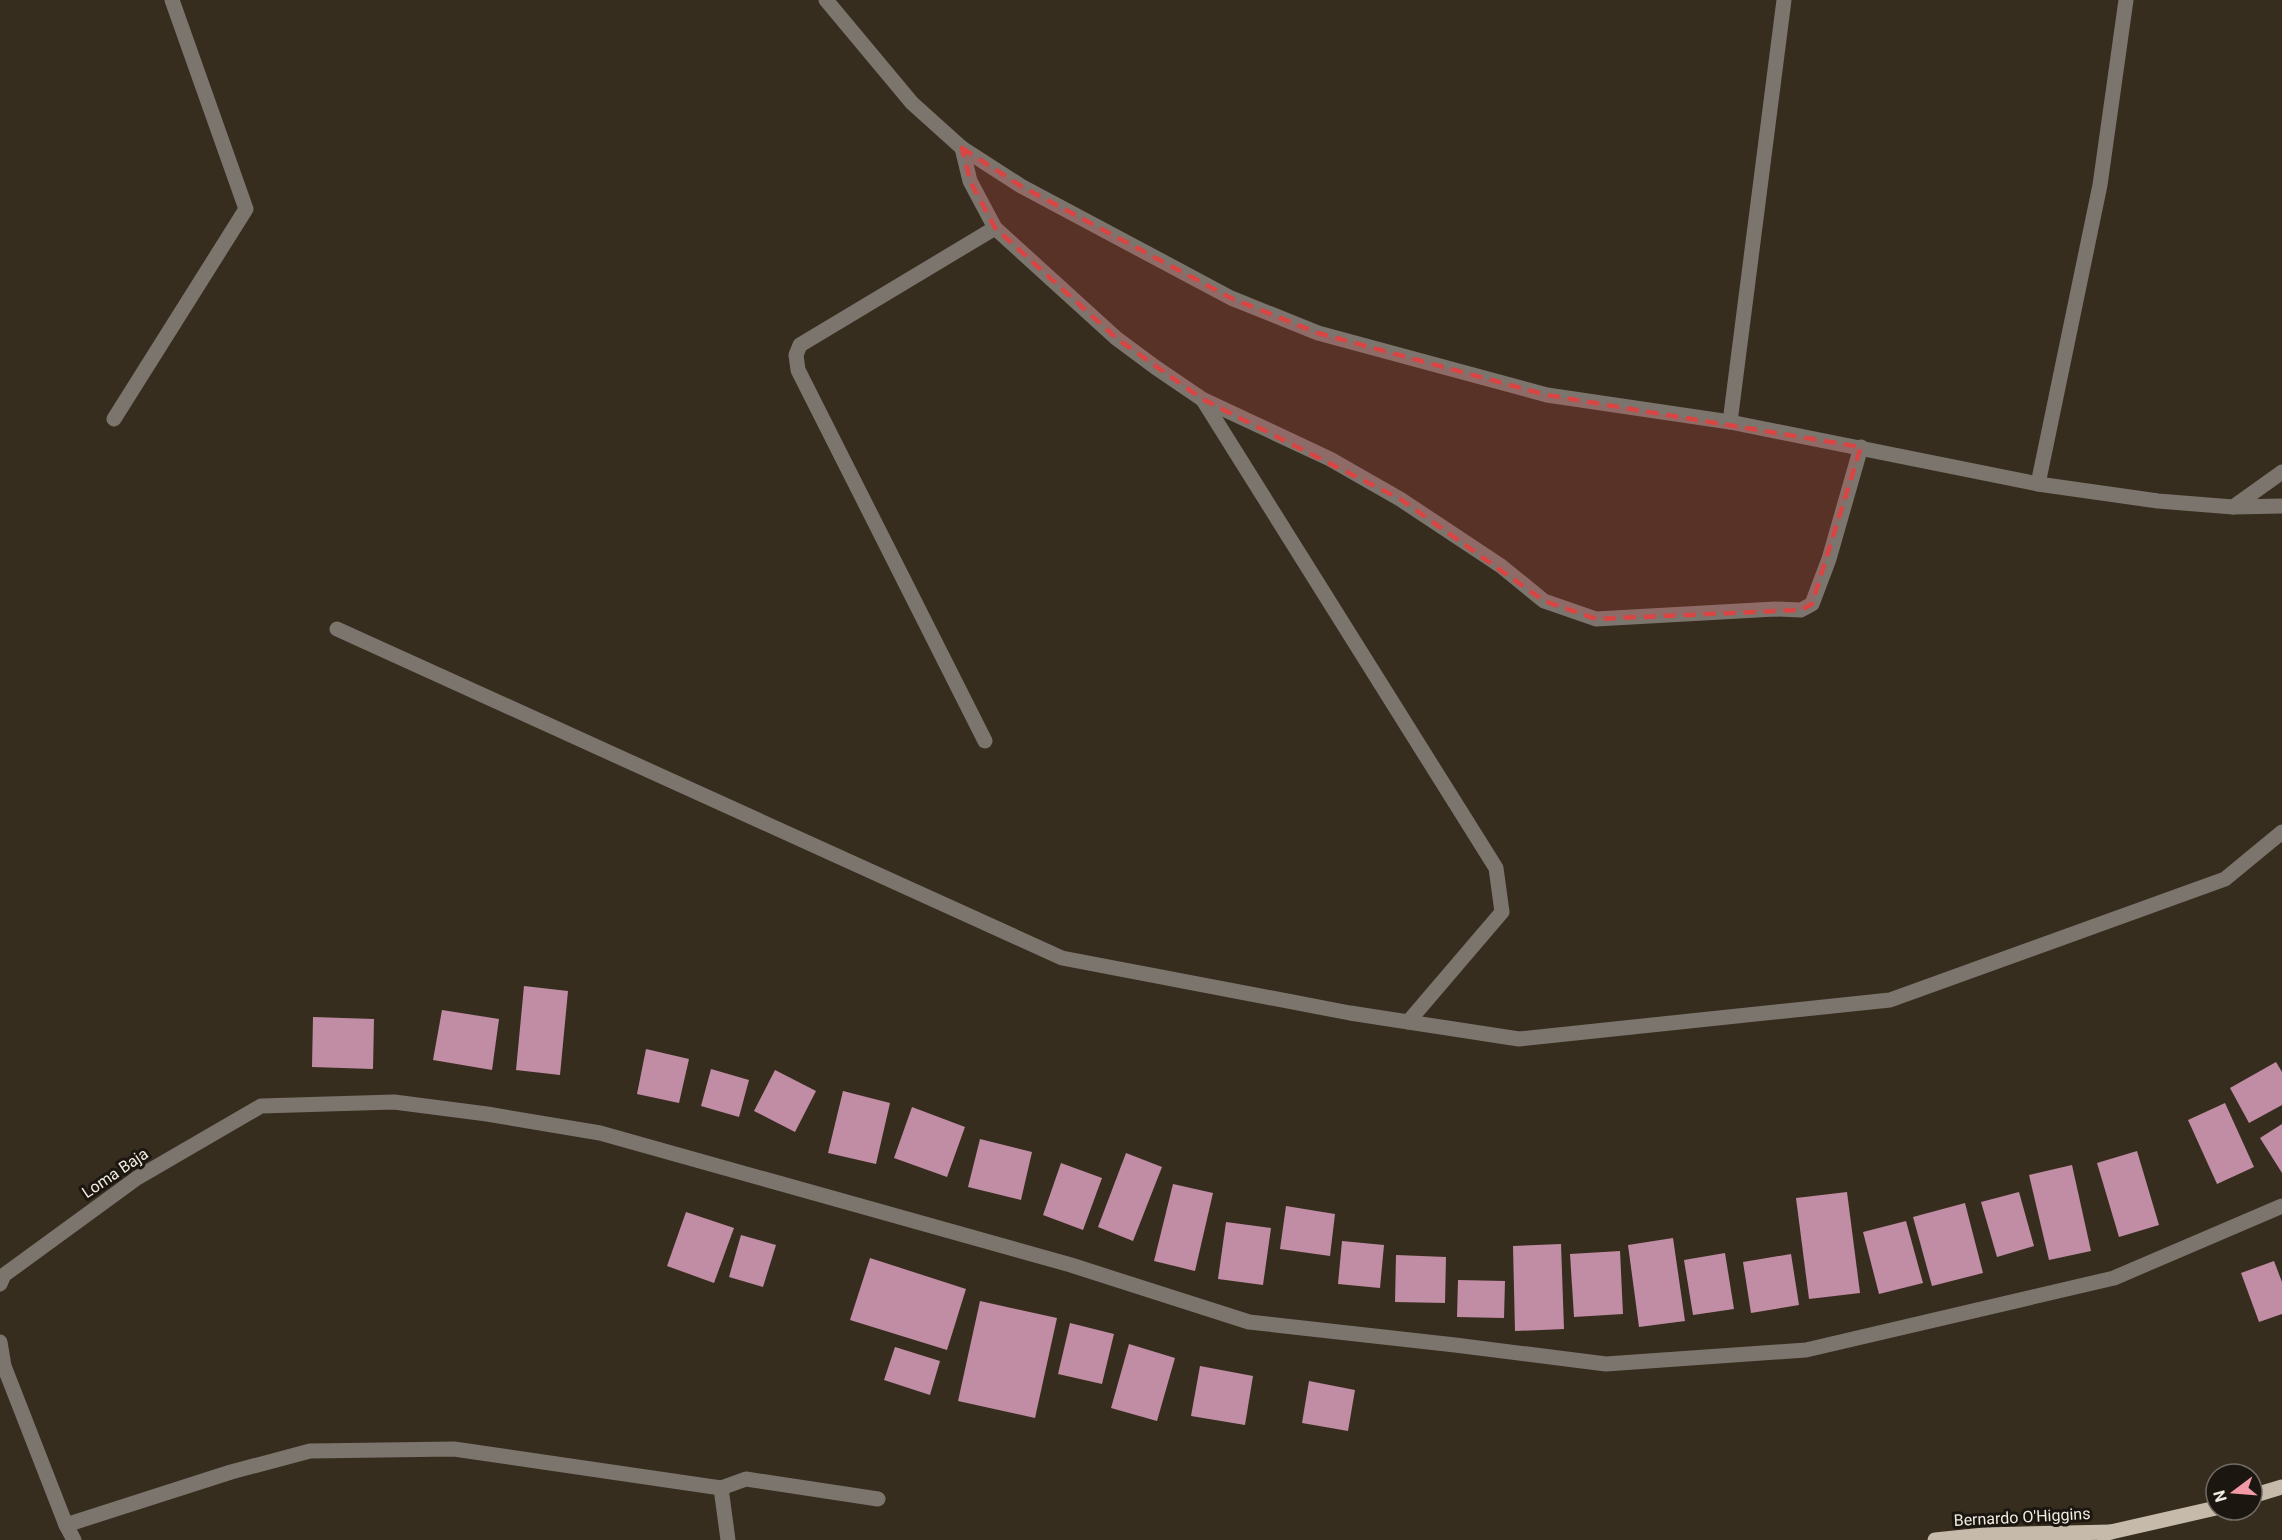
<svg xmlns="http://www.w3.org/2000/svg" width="2282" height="1540" font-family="Roboto,sans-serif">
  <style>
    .building { fill: #c08da5 }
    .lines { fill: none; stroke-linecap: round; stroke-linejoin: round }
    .minor { stroke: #7b756e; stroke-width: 15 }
    .major { stroke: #c6baab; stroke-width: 15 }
    .marked { fill: #da4544; fill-opacity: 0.2; stroke: #da4544; stroke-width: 4.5; stroke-dasharray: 12 8; stroke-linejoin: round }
    .labels { text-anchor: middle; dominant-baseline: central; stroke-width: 6; stroke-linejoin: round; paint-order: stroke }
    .street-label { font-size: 16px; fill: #f1ebe1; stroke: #1b1610 }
  </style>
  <rect width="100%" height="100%" fill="#372d1e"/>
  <g class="building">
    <polygon points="524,986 568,991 560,1075 516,1070"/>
    <polygon points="442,1010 499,1019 492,1070 433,1060"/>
    <polygon points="313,1017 374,1019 373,1069 312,1067"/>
    <polygon points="646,1049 689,1059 679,1103 637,1094"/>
    <polygon points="2276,1062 2282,1072 2282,1105 2249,1123 2230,1088"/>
    <polygon points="711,1069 749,1080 739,1117 701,1106"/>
    <polygon points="775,1070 816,1091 795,1132 754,1111"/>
    <polygon points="843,1091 890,1103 876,1164 828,1153"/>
    <polygon points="2225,1103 2254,1167 2217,1184 2188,1120"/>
    <polygon points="912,1107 965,1127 947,1177 894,1158"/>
    <polygon points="2282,1124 2282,1173 2260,1138"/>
    <polygon points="980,1139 1032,1152 1021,1200 968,1187"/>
    <polygon points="2137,1151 2159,1225 2119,1237 2097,1163"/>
    <polygon points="1126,1153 1162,1167 1133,1241 1098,1227"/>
    <polygon points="1061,1163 1102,1178 1083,1230 1043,1215"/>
    <polygon points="2072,1165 2091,1251 2049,1260 2029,1175"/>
    <polygon points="1173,1184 1213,1193 1195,1271 1154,1261"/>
    <polygon points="1847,1192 1860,1293 1809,1299 1796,1198"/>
    <polygon points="2019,1192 2034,1246 1997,1257 1981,1202"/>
    <polygon points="1965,1203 1983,1273 1932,1286 1913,1217"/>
    <polygon points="1286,1206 1335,1214 1330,1256 1280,1249"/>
    <polygon points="686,1212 734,1228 714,1283 667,1266"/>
    <polygon points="1906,1221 1923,1283 1879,1294 1863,1232"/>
    <polygon points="1226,1222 1271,1228 1263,1285 1218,1279"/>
    <polygon points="741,1235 776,1245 763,1287 729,1277"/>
    <polygon points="1673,1238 1685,1321 1639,1327 1628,1245"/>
    <polygon points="1342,1241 1384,1245 1380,1288 1338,1284"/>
    <polygon points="1561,1244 1564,1329 1515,1331 1513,1246"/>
    <polygon points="1620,1251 1623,1314 1574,1317 1570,1254"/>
    <polygon points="1725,1253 1734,1309 1693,1315 1684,1260"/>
    <polygon points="1791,1254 1799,1305 1751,1313 1743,1262"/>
    <polygon points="1396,1255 1446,1257 1445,1303 1395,1302"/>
    <polygon points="870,1258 966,1289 947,1350 850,1320"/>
    <polygon points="2274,1261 2282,1282 2282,1314 2259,1322 2241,1273"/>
    <polygon points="1458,1280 1505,1281 1504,1318 1457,1317"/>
    <polygon points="980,1301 1057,1318 1035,1418 958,1401"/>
    <polygon points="1070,1323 1114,1334 1102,1384 1058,1374"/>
    <polygon points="1129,1344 1175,1358 1157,1421 1111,1408"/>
    <polygon points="895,1347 940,1361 930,1395 884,1380"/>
    <polygon points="1200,1366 1253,1376 1245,1425 1191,1416"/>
    <polygon points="1309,1381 1355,1390 1348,1431 1302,1423"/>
  </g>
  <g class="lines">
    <g class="minor">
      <polyline points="826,0 912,103 962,148 1021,186 1231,298 1318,333 1547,395 1730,422 2038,484 2158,501 2233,507 2282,506"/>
      <polyline points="962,148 970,181 995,228 1116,338 1155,367 1202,399 1330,459 1400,499 1501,566 1544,601 1596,619 1775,609 1801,610 1812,604 1829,559 1861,447"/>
      <polyline points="1203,400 1496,868 1502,912 1408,1022"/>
      <polyline points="114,419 246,209 172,0"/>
      <polyline points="1730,422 1784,0"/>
      <polyline points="2038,484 2100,185 2126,0"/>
      <polyline points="2233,507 2282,472"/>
      <polyline points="337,629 1062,958 1350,1013 1519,1039 1890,1000 2225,879 2282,832"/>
      <polyline points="985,741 798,370 796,355 800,345 995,228"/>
      <polyline points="0,1284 4,1275 137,1178 261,1106 394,1102 487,1114 600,1133 1071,1265 1249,1322 1455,1345 1606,1364 1806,1350 2114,1278 2282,1206"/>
      <polyline points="0,1342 4,1366 66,1525 74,1540"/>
      <polyline points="721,1488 746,1479 878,1499"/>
      <polyline points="66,1525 231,1472 310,1451 454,1449 721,1488 728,1540"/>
    </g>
    <g class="major">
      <polyline points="2252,1496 2282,1487"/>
      <polyline points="2102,1534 2216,1508"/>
      <polyline points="1935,1540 1984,1535 2111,1532"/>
    </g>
  </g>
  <path class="marked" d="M962,148L1021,186L1231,298L1318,333L1547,395L1861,447L1812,604L1801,610L1596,619L1544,601L1400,499L1202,399L1116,338L995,228L970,181Z"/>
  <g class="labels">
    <g class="street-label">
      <text transform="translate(115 1173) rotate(-34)">Loma Baja</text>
      <text transform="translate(2022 1517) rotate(-3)">Bernardo O'Higgins</text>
    </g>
  </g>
  <g transform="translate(2234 1492) rotate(254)"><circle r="28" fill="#1b1610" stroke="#716b64" stroke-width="1.5"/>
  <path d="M0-4.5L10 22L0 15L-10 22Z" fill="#f49aa7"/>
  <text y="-9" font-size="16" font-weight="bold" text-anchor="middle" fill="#f1ebe1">N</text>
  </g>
</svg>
